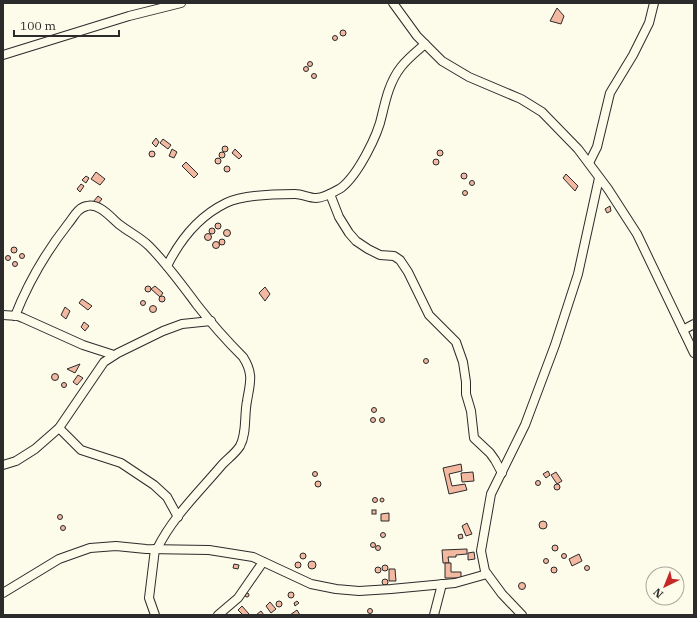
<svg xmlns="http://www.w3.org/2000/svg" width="697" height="618" font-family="'IBM Plex Serif',serif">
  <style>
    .building { fill: #f2b8a0; stroke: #2b2b2b }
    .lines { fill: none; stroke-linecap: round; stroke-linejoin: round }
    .minor-casing { stroke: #2b2b2b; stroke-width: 10 }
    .minor { stroke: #fdfbea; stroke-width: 8 }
  </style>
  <rect width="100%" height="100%" fill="#fdfbea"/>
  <g class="building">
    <polygon points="557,8 564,16 561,24 550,21"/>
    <circle cx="343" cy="33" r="3"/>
    <circle cx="335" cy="38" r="2.5"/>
    <circle cx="310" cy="64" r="2.5"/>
    <circle cx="306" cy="69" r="2.5"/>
    <circle cx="314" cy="76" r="2.5"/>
    <polygon points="156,138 159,142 156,147 152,143"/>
    <polygon points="163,139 171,145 168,149 160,143"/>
    <circle cx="225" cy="149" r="3"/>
    <polygon points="172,149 177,152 174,158 169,156"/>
    <polygon points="235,149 242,156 239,159 232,153"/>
    <circle cx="440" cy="153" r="3"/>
    <circle cx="152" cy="154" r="3"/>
    <circle cx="222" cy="155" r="3"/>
    <circle cx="218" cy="161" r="3"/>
    <circle cx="436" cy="162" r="3"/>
    <polygon points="186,162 198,174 194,178 182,166"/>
    <circle cx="227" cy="169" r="3"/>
    <polygon points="96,172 105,179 100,185 91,179"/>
    <circle cx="464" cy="176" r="3"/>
    <polygon points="566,174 578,186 575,191 563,178"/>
    <polygon points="86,176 89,178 86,183 82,180"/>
    <circle cx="472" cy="183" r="2.5"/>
    <polygon points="81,184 84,186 80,192 77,189"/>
    <circle cx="465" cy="193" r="2.5"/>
    <polygon points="98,196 102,199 97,205 93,202"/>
    <polygon points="610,206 611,211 607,213 605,209"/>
    <circle cx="218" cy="226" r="3"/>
    <circle cx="212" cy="231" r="3"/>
    <circle cx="227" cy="233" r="3.5"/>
    <circle cx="208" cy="237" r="3.5"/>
    <circle cx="222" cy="242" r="3"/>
    <circle cx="216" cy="245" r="3.5"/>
    <circle cx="14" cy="250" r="3"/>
    <circle cx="22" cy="256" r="2.5"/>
    <circle cx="8" cy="258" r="2.5"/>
    <circle cx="15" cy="264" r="2.5"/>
    <polygon points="155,286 163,293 160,297 151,289"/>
    <circle cx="148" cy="289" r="3"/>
    <polygon points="265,287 270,294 265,301 259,293"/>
    <circle cx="162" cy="299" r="3"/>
    <polygon points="82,299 92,306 88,310 79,303"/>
    <circle cx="143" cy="303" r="2.5"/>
    <circle cx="153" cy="309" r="3.5"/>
    <polygon points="65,307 70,311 66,319 61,315"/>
    <polygon points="84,322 89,326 85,331 81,327"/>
    <circle cx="426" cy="361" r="2.5"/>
    <polygon points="80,364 75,373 67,369"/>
    <circle cx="55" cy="377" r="3.5"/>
    <polygon points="78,375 83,378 77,385 73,382"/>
    <circle cx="64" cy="385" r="2.5"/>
    <circle cx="374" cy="410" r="2.5"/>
    <circle cx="373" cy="420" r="2.5"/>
    <circle cx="382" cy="420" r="2.5"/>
    <polygon points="461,464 462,471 449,474 452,486 465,484 467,490 449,494 443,468"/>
    <polygon points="548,471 550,475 546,478 543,474"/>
    <circle cx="315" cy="474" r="2.5"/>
    <polygon points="473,472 474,481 462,482 461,473"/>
    <polygon points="556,472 562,481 557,484 551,475"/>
    <circle cx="538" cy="483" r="2.5"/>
    <circle cx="318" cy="484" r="3"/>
    <circle cx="557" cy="487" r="3"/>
    <circle cx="375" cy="500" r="2.5"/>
    <circle cx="382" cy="500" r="2"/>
    <rect x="372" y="510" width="4" height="4"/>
    <polygon points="389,513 389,521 381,521 381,514"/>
    <circle cx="60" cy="517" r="2.5"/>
    <circle cx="543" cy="525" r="4"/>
    <polygon points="467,523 472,534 466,536 462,526"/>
    <circle cx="63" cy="528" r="2.5"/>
    <circle cx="383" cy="535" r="2.5"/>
    <polygon points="462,534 463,538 459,539 458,535"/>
    <circle cx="373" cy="545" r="2.5"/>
    <circle cx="555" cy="548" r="3"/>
    <circle cx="378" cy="548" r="2.5"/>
    <polygon points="467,549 467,554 456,555 456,557 448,557 449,563 443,563 442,550"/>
    <polygon points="474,552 475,559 468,560 468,553"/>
    <circle cx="303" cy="556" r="3"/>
    <circle cx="564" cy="556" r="2.5"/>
    <polygon points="579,554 582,561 572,566 569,559"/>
    <circle cx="546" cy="561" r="2.5"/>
    <circle cx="312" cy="565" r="4"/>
    <circle cx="298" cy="565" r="3"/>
    <polygon points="445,563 451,563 451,572 461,572 461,578 445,578"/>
    <polygon points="234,564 239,565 238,569 233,568"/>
    <circle cx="385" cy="568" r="3"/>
    <circle cx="587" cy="568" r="2.5"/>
    <circle cx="378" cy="570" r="3"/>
    <circle cx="554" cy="570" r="3"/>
    <polygon points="389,569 395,569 396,581 389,581"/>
    <circle cx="385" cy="582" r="3"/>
    <circle cx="522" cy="586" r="3.5"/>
    <circle cx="291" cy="595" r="3"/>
    <circle cx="247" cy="595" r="2"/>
    <circle cx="279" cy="604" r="3"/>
    <polygon points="297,601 299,603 295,606 294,603"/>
    <polygon points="270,602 276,609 271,613 266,606"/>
    <polygon points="242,606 249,614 248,615 243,615 238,610"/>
    <circle cx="370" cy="611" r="2.5"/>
    <polygon points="297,610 300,615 290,615"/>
    <polygon points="261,611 264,615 256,615"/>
  </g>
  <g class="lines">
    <defs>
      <g id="minor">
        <polyline points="393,3 417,36 442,61 469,77 521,99 542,112 578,149 608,189 637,234 694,353"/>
        <polyline points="3,55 129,16 181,3"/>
        <polyline points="589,163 597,147 610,93 633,55 649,23 654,3"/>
        <polyline points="330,194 339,217 349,233 356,241 368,249 380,255 394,256 400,260 408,272 429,315 456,342 463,362 466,382 466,394 471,411 474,438 490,453 495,460 502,473"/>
        <path d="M167,266C180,240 199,216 226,203C243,195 276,194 295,194C302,194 309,198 316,198C324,198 334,192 341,188C358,175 378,135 382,115C386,98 390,81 401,67C408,58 417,51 425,44"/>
        <polyline points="3,315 18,316 23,318 83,345 114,355"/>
        <path d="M15,316C28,283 46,252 68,224C74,217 77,208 87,206C100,203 111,218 120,225C129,232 141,238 149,246C167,264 182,285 197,305C211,323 227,341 243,357C254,374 250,383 247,401C244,416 247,433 240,446C235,454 226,460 221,466C198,493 172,518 157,549"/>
        <polyline points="683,330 694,324"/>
        <polyline points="59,428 81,450 121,463 154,485 167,497 178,517"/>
        <polyline points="3,465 16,461 35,449 59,428 104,362 118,353 163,331 182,324 211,321"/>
        <polyline points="3,593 59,559 90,548 116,546 146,549 209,550 253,557 311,584 336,589 359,591 391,589 455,583 487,574"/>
        <polyline points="155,615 149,598 155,549"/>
        <polyline points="218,615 238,598 263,562"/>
        <polyline points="434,615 442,584"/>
        <polyline points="522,615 502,594 485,571 481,551 491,494 525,425 555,345 578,274 599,178"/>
      </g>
    </defs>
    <use href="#minor" class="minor-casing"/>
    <use href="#minor" class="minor"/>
  </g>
  <rect width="697" height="618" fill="none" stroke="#2b2b2b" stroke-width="8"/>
  <g transform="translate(665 586) rotate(223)"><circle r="19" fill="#fdfbea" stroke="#a9a89e"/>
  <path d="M0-3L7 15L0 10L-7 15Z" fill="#c62828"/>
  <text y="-6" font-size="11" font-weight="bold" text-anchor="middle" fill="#2b2b2b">N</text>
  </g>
  <path d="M14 30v6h105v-6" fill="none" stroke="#2b2b2b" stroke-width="2"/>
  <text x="20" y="30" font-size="12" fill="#2b2b2b" stroke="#fdfbea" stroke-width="3" paint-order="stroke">100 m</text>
</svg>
